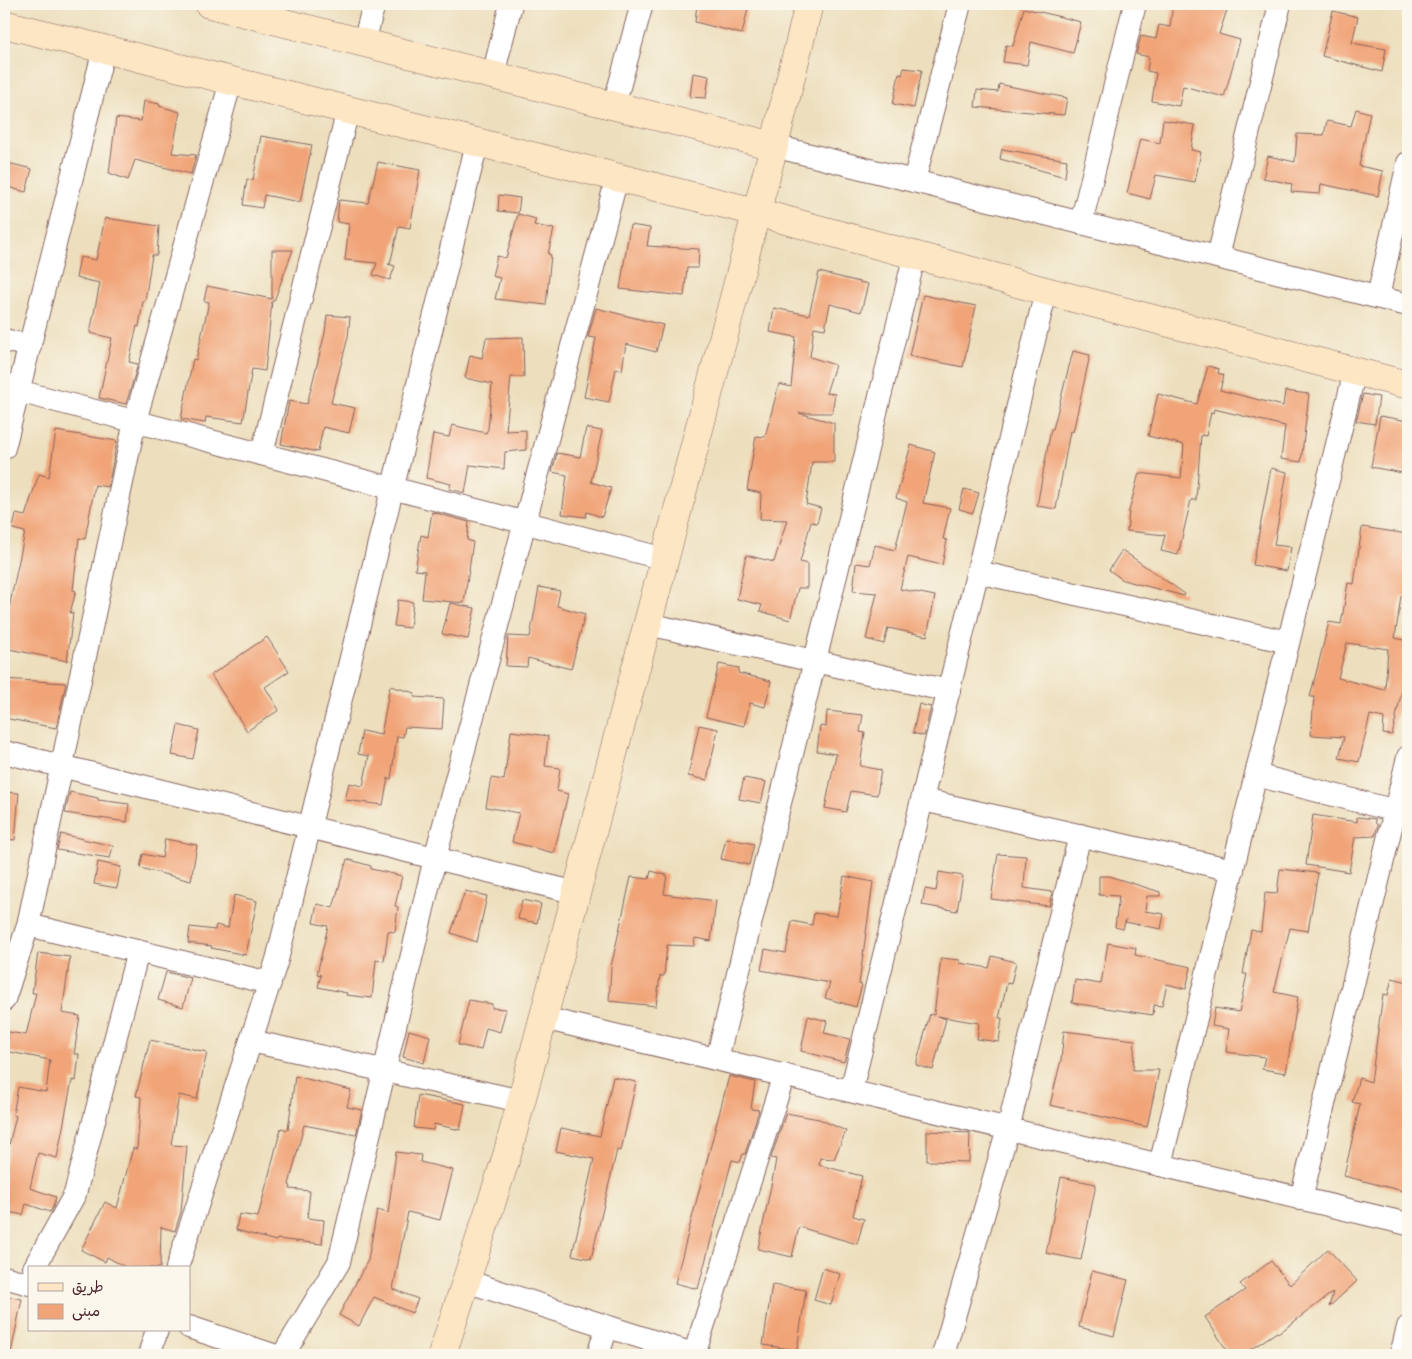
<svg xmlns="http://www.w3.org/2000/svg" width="1412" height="1359" font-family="'Patrick Hand','Playpen Sans Arabic',sans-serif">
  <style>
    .building { fill: #f1a478; fill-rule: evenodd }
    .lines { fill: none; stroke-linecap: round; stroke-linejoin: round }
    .street-casing { stroke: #83625e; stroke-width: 24 }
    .secondary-casing { stroke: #83625e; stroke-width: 29 }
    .street { stroke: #fff; stroke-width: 22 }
    .secondary { stroke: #fce6c4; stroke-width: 28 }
  </style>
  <rect width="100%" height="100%" fill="#fbf7ec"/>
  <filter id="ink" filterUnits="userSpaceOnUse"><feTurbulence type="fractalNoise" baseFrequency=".02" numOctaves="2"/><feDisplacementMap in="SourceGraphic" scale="10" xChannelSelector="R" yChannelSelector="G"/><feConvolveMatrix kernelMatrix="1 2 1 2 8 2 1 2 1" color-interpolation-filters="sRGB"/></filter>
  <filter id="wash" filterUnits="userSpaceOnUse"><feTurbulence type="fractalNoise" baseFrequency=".0096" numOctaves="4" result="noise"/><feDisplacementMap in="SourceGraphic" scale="20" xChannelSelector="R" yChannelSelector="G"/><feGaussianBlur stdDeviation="1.12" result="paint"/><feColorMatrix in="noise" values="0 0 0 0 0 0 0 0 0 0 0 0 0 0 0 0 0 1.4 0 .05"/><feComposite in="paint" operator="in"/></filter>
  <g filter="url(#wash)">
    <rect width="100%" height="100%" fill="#eddfbd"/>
    <g id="blocks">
      <g class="building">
        <polygon points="697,4 749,4 742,34 695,22"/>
        <polygon points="1173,4 1229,4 1219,34 1240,40 1224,97 1183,86 1179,106 1152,101 1156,73 1147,71 1149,57 1136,54 1141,36 1156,39 1159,25 1170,27"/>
        <polygon points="1024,8 1081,22 1073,53 1031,42 1027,65 1003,62 1006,45 1013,46"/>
        <polygon points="1333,11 1358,17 1352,43 1386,49 1382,72 1322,56"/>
        <polygon points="904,68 922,70 914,108 893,104 899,74 902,75"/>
        <polygon points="693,73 709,76 706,98 690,97"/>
        <polygon points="999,84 1067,98 1064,115 975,107 977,90 998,92"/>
        <polygon points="144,101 160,104 159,106 180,112 172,153 196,155 191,174 135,160 128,180 109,173 116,118 141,121"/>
        <polygon points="1356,109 1370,113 1359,166 1383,171 1378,196 1321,184 1320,194 1291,192 1292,184 1263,178 1268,156 1295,162 1297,134 1324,135 1327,121 1351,126"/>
        <polygon points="1163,120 1195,125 1191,150 1201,152 1195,182 1156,175 1150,199 1127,193 1140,139 1160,143"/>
        <polygon points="261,136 312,145 300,202 264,195 262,208 243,205 247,179 253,180"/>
        <polygon points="1002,149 1067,160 1065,177 1000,159"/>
        <polygon points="4,162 32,169 26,192 4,186"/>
        <polygon points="378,162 420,170 410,228 399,226 390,264 388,264 395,266 390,280 373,275 377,263 345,260 349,224 337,222 339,200 368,203"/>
        <polygon points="499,195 520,198 518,213 498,211"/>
        <polygon points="518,214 536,219 534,225 554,229 548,254 551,255 546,305 495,299 500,278 492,276 497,256 506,258"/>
        <polygon points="105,218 159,226 157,255 152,255 145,301 143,301 139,327 137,326 129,362 138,364 126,404 99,398 112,338 90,333 100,283 76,278 80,257 96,260"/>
        <polygon points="630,225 650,228 647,246 699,249 698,268 687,268 684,296 620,289"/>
        <polygon points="272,250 293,250 274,301 272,301 265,371 252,369 243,422 206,417 205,423 181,419 193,359 196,360 209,302 204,301 207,286 272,299"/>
        <polygon points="819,272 868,284 861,312 830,304 825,329 814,327 810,357 835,365 826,393 835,394 832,413 799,413 834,423 834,462 812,462 806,504 821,508 817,523 811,522 800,562 807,564 807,588 798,588 790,620 760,611 762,605 737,599 746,555 774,562 787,520 760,519 761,493 747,490 756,436 765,437 779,384 791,387 796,337 770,332 774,308 809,315"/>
        <polygon points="923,295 976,306 963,367 909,356"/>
        <polygon points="596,308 663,325 656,352 626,344 622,370 616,369 609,402 584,397 596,338 588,337"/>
        <polygon points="327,315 350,317 348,337 331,403 355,408 349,433 323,427 318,452 281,444 289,401 307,404 325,333"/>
        <polygon points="523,337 524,377 511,377 506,431 526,430 526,450 505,452 504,469 470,465 465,493 449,489 451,484 426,478 433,434 449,437 452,425 486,433 488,429 492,384 465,378 470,355 482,358 486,338"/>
        <polygon points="1073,351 1090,355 1073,432 1070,431 1056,509 1037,506 1051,429 1053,429"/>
        <polygon points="1208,366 1219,369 1218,373 1224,375 1220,390 1283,406 1285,391 1309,394 1301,462 1281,459 1285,426 1214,409 1213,413 1211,412 1206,436 1201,435 1196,500 1191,500 1178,555 1161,551 1165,535 1127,531 1129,511 1139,473 1181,478 1184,445 1148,436 1158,394 1197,404"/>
        <polygon points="1363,394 1379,397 1375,424 1356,421"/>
        <polygon points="1380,416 1408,421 1408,474 1371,467"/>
        <polygon points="586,428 602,431 591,482 611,488 602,517 587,512 586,517 562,514 567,475 552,472 557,453 580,457"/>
        <polygon points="56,431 117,441 108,487 95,485 85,539 79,538 73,590 76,591 70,613 73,613 67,661 4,648 4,632 25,532 13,529 16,514 25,516 39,474 49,477"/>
        <polygon points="911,445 935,452 923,503 950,508 943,539 947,540 942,565 908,557 900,589 935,596 927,636 888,628 884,644 866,639 877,593 853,591 856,563 870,565 875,545 895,550 907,502 896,498"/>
        <polygon points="1271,468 1287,472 1274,545 1291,547 1287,571 1253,565"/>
        <polygon points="964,489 979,493 973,513 959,509"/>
        <polygon points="432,512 469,522 467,540 473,542 464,603 422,599 425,571 415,570 421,535 428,537"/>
        <path d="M1362,527L1408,534V598L1401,596L1395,638L1404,640L1402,690L1392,735L1383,734L1384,718L1370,715L1359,762L1339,758L1344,737L1311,735L1314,697H1310L1329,622L1341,624L1348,583L1354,584ZM1347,643L1388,649L1385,690L1338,678Z"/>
        <polygon points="1122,550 1185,594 1184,596 1123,580 1109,570"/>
        <polygon points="539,587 560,591 557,606 585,614 571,669 528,658 527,667 506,666 508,636 530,637"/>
        <polygon points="398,600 413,602 410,628 394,626"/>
        <polygon points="450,603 475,608 468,639 442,634"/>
        <polygon points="267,637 289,671 265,687 279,710 247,731 211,675"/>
        <polygon points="719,664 739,668 738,673 771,681 765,707 750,703 744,726 706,717"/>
        <polygon points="4,679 66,683 56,728 4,718"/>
        <polygon points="390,686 415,693 414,697 444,699 442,729 405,727 403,737 397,736 391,779 388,778 383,805 345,800 349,783 363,786 369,756 358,754 362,731 381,735"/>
        <polygon points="919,704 931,707 924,736 913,733"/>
        <polygon points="827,711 863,715 860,732 865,733 860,766 881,770 877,795 851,791 846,812 825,808 836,754 817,751 820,726 826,727"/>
        <polygon points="178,725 199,730 193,759 172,755"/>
        <polygon points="699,725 718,729 707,780 688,776"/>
        <polygon points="511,731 548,736 545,766 560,768 557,791 568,794 554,853 512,842 519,813 486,807 491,778 504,780"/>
        <polygon points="744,778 766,782 761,803 739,799"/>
        <polygon points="4,792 19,793 15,840 4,839"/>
        <polygon points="70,792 98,798 98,800 129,804 127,822 65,813"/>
        <polygon points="1313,815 1357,822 1357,817 1375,819 1376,824 1378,825 1375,836 1355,837 1349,872 1306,865"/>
        <polygon points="61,834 113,846 110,858 57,850"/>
        <polygon points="726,838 754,844 749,865 721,859"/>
        <polygon points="165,839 197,845 191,881 140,868 143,854 162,858"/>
        <polygon points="998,854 1026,856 1024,888 1052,892 1049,906 991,899"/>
        <polygon points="347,859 371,866 371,869 402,876 395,906 398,907 395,932 388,931 384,961 376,960 372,998 346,995 347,993 318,987 321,975 317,974 328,926 313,923 317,904 333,908"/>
        <polygon points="98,862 121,867 117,888 94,884"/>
        <polygon points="1280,869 1318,873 1308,931 1290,928 1274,992 1298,997 1286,1073 1262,1069 1265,1057 1226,1052 1229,1029 1212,1026 1215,1008 1239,1012 1247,974 1243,974 1251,930 1261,932 1265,893 1277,894"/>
        <polygon points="651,871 667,875 664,894 716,901 711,941 695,938 694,946 667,945 664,976 660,976 656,1006 609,1001 611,967 631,877 649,879"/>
        <polygon points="939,872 963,876 957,911 922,905 925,889 936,891"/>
        <polygon points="844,876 873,882 859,984 862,985 856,1007 825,998 830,983 761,970 765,949 786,953 792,921 812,925 814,913 837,916"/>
        <polygon points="1099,876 1109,876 1160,892 1160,896 1147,896 1145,911 1164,914 1161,929 1125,922 1126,919 1123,929 1115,927 1119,896 1099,895"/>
        <polygon points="465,891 487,896 477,942 451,933"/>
        <polygon points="234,895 257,901 246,955 211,948 212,946 188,943 190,927 215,930 216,925 228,928"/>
        <polygon points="522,900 541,904 537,923 518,919"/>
        <polygon points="1108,943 1136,948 1135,955 1191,967 1186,989 1167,984 1162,1006 1154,1005 1153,1015 1072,1003 1075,980 1101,984"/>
        <polygon points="38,953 70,957 62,1013 80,1016 74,1054 79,1054 76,1081 72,1080 57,1158 38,1153 30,1188 56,1197 53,1207 50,1212 26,1204 23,1215 4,1211 4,1166 16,1116 13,1115 18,1087 46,1092 50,1060 5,1051 9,1032 26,1035 36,993 32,993"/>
        <polygon points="992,956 1016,962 1011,984 1007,983 999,1018 1002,1018 999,1042 977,1039 979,1023 937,1016 946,1019 933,1070 916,1065 930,1014 934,1015 941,958 960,960 960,963 989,968"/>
        <polygon points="166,972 191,978 183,1007 158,1000"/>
        <polygon points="1392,978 1408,982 1408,1169 1403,1191 1344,1176 1360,1104 1352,1102 1359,1078 1371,1082 1383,994 1388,995"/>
        <polygon points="469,1000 492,1004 492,1008 506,1009 500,1032 486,1028 481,1050 458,1045"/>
        <polygon points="808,1016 827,1021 824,1033 850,1039 844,1062 801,1051"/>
        <polygon points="409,1030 430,1036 424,1063 403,1057"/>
        <polygon points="1064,1031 1135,1040 1133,1070 1159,1070 1147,1127 1050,1105 1061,1060"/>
        <polygon points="150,1040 207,1052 197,1099 179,1095 171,1145 187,1146 181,1212 175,1231 161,1227 160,1268 127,1268 107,1257 105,1262 81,1250 105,1202 117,1208 133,1148 137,1149 141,1097 136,1096"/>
        <polygon points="295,1076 351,1090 347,1107 362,1110 356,1135 304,1125 289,1185 291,1186 290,1189 310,1191 307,1218 324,1220 322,1244 277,1239 276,1241 236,1230 239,1214 258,1217 281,1128 288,1130"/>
        <polygon points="729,1076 755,1082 751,1109 759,1110 745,1154 743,1154 740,1162 732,1160 698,1289 675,1283"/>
        <polygon points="613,1077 636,1082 621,1151 617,1150 591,1259 572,1255 594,1159 556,1151 561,1128 600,1136"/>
        <polygon points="418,1095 465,1104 460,1130 434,1124 433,1130 414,1128"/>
        <polygon points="786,1113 819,1119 846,1131 834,1159 820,1158 819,1165 862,1176 853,1216 864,1219 857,1244 799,1227 792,1257 758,1249 774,1171 776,1159 771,1158"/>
        <polygon points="927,1131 970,1133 969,1162 927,1161"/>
        <polygon points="396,1152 421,1155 420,1162 453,1170 440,1220 408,1212 393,1289 418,1299 412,1313 374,1297 359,1326 339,1315 368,1260 377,1210 388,1213"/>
        <polygon points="1061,1177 1096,1184 1081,1260 1046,1253"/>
        <polygon points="1328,1249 1357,1281 1329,1307 1333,1292 1278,1334 1277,1332 1242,1355 1230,1355 1205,1317 1245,1290 1240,1284 1271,1261 1290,1285"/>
        <polygon points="823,1268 840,1274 831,1305 814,1300"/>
        <polygon points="1092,1271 1128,1280 1114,1336 1079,1327"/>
        <polygon points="772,1285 806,1290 797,1350 763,1345"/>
        <polygon points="4,1296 22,1299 11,1353 4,1352"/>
      </g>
    </g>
  </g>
  <g filter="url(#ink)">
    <use href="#blocks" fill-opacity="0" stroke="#83625e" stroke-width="1"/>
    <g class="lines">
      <defs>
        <g id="street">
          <polyline points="364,43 374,4"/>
          <polyline points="493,75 511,4"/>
          <polyline points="614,105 642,4"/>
          <polyline points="774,146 1408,305"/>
          <polyline points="914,181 960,4"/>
          <polyline points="1081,223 1135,4"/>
          <polyline points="1218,257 1280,4"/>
          <polyline points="1378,297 1408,163"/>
          <polyline points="4,340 30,346"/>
          <polyline points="18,391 665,559"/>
          <polyline points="4,448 104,49"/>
          <polyline points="262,454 348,110"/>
          <polyline points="978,572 1288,642"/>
          <polyline points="648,624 949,691"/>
          <polyline points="4,752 577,893"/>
          <polyline points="1256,775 1408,814"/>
          <polyline points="923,800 1233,870"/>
          <polyline points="28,925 270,983"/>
          <polyline points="4,1000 28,925 135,421 231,81"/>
          <polyline points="543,1018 1408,1224"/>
          <polyline points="251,1041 521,1101"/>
          <polyline points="717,1059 915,254"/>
          <polyline points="851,1091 1046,291"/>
          <polyline points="1160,1165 1355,371"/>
          <polyline points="1301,1199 1408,757"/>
          <polyline points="34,1268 75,1194 138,951"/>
          <polyline points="177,1268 277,960 477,143"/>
          <polyline points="4,1277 29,1284"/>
          <polyline points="466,1281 696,1355"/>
          <polyline points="189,1327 273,1355"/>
          <polyline points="149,1355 157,1330"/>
          <polyline points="283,1355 339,1262 435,858 617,178"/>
          <polyline points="598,1355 607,1327"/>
          <polyline points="694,1355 784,1075"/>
          <polyline points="943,1355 1008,1129 1080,835"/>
          <polyline points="1401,1355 1408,1327"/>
        </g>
        <g id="secondary">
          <polyline points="209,4 774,146"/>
          <polyline points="4,24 756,212 1046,291 1408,385"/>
          <polyline points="442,1355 507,1155 774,146 809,4"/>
        </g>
      </defs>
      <use href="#street" class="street-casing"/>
      <use href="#secondary" class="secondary-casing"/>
      <use href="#street" class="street"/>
      <use href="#secondary" class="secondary"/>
    </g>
  </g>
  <rect width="1412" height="1359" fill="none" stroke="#fbf7ec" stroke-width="20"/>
  <rect x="28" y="1266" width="162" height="65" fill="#fbf7ec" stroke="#b4a19f"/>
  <rect x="38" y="1283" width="25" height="8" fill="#fce6c4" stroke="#b4a19f"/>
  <text x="72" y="1292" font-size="15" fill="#4a1f2b">طريق</text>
  <rect x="38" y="1304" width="25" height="15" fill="#f1a478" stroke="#b4a19f"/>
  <text x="72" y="1316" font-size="15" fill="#4a1f2b">مبنى</text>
</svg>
